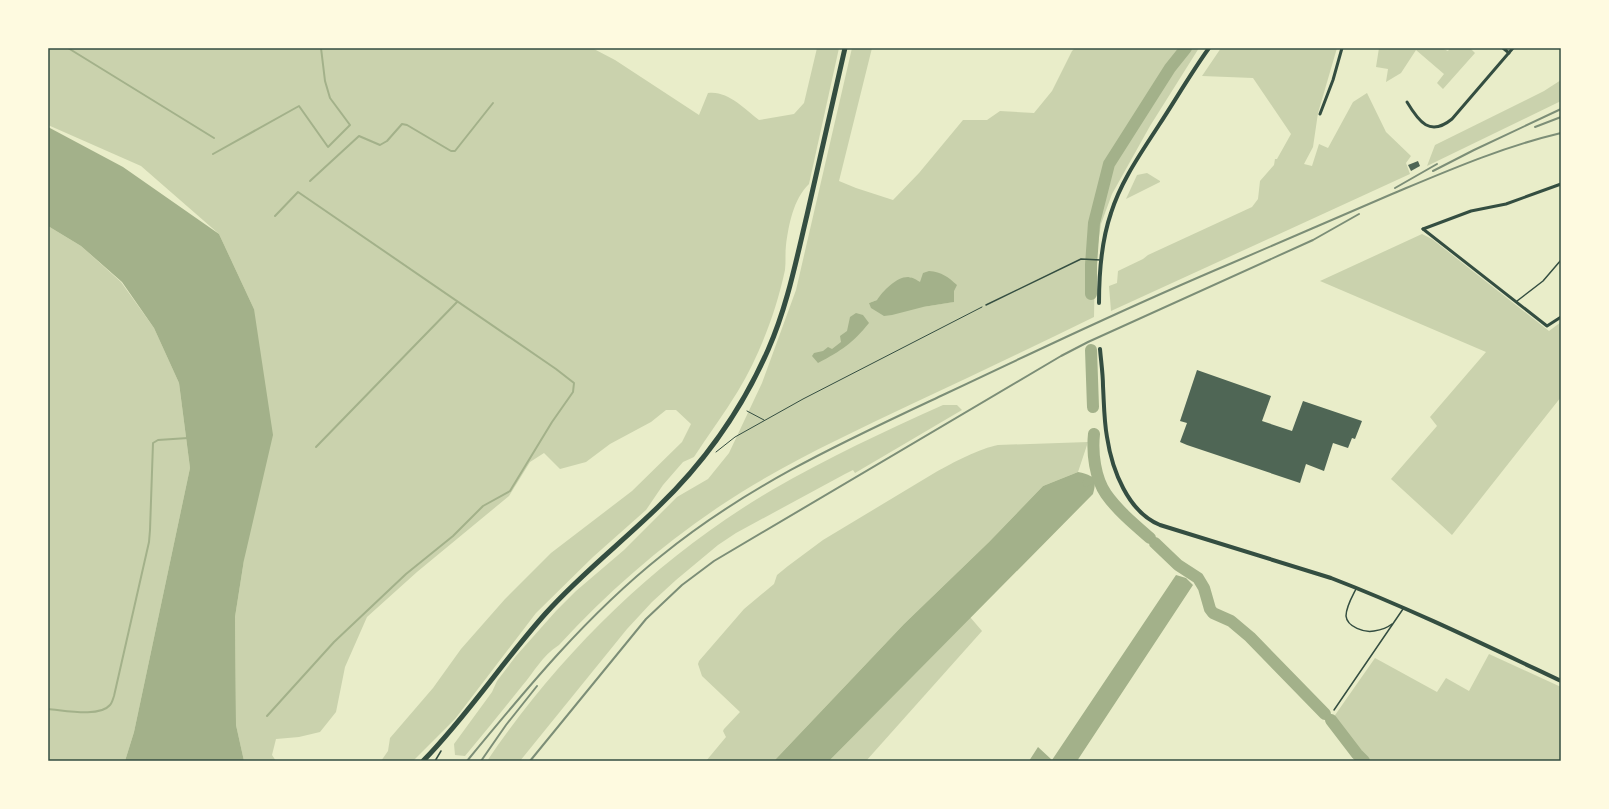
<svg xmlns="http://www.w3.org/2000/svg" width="1609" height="809" font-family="'IBM Plex Sans',sans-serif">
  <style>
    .green { fill: #cad2ad; fill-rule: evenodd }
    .water { fill: #a3b18a }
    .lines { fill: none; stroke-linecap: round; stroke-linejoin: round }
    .stream { stroke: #a3b18a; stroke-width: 2 }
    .canal { stroke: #a3b18a; stroke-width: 7 }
    .river { stroke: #a3b18a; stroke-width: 12 }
    .building { fill: #4f6655 }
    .path { stroke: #344e41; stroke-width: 1 }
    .service { stroke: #344e41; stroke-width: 1.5 }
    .minor { stroke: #344e41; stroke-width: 3 }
    .tertiary { stroke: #344e41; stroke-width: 4 }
    .primary { stroke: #344e41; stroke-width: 5 }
    .rail { stroke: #7c8e77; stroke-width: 2 }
    .neatline { fill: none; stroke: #344e41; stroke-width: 1.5 }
  </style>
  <rect width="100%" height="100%" fill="#e9edc9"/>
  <g class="green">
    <path d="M48,48H592L615,60L699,115L708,93C727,90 745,109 759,120L794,114L804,103L817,48H839L809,184C793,200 789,224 786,245C785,253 786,262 785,270C776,312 760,354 738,391C724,414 708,435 694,457L683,462L663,485L646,510L593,557L536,613L455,719L413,761H381L388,751L390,738L433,688L461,649L505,599L551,553L632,491L682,442L691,424L676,410H666L651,422L610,444L586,462L560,469L544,453L530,462L509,496L417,572L367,617L345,667L336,712L320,732L299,737L276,739L272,755L276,761H244L236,725L235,617L244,560L254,309L219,234L141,166L48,125Z"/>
    <path d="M852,48H872L839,181L856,188L893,200L919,173L963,120H987L1000,111L1034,113L1052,91L1072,51L1075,48H1199L1150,126L1112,194L1101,224L1095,264L1094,317C1035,346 976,374 916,402C849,434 781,465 720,506C660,546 607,593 559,645C541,657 535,671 522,686C503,710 484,733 465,756L455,755L454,744L492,692L497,681L516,656L556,611L576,591L624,550L677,497L708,479L729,453L762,383L796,290ZM910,277L953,302L923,307L869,303L877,300Z"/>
    <polygon points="1221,48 1337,48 1318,113 1313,147 1304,164 1312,166 1319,144 1328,148 1353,102 1367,93 1386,132 1411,156 1406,163 1410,174 1111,311 1109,286 1117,283 1118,271 1143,259 1148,255 1252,207 1258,199 1260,181 1274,165 1275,159 1277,159 1291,134 1253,78 1202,76"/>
    <polygon points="1379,48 1441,48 1448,51 1450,48 1470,48 1475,53 1443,89 1437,83 1444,74 1416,50 1401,73 1386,82 1388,69 1376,67"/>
    <polygon points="1561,80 1561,101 1427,166 1435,145 1544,91"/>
    <polygon points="1147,173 1160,181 1160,182 1126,199 1137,175"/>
    <polygon points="48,226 81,246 121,282 154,328 179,383 190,468 134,732 125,761 48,761"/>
    <polygon points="1422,234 1432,239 1549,331 1561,322 1561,397 1452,535 1391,479 1437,426 1430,417 1486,352 1320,281"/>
    <path d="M943,405H957L962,410L855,473L853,470L845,474L736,533L718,545L676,580L652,602L627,629L520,761H487C561,652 658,557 772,490C827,458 885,431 943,405Z"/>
    <path d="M1088,442L1078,472L1043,486L989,542L904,624L774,761H706L726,737L723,731L724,729L740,712L702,676L698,664L699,661L744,609L774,584L777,575L788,566L823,540L936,472C952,463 981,448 998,445Z"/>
    <polygon points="970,617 982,631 866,761 829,761"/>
    <polygon points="1489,654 1561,687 1561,761 1369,761 1359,751 1333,718 1375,658 1437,692 1446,678 1469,691"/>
  </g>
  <g class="water">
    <polygon points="48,127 123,167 219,234 254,309 273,435 244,560 235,617 236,725 244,761 125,761 134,732 190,468 179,383 154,328 122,282 81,246 48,226"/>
    <path d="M929,271C942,272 948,277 957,285L954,291V302L923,307L892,315L884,316L871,308L869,303L877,300C883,291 896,277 908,277C912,277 917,280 920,282L923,273Z"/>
    <path d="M856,313L863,315L869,323C853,343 841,351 818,363L812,356L814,353L823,351L828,347L832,349L841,342L840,336L847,331L850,317Z"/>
    <path d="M1078,472C1092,475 1098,477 1093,494L829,761H774L904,624L989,542L1043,486Z"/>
    <polygon points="1176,575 1186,578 1193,585 1077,761 1029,761 1038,747 1052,760"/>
  </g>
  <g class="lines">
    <g class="stream">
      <polyline points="68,48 214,138"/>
      <polyline points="213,154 299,106 328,147 350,125 330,98 325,81 321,48"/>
      <polyline points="310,181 359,136 380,145 387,141 402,124 407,125 451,151 455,151 493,103"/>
      <polyline points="316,447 457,302"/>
      <path d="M48,709C63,710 99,718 110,705C112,703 113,699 114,696L149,542L150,530L153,443L158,440L188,438"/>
      <polyline points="267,716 334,642 406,574 453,536 483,506 510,491 552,422 573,392 574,383 556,369 298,192 275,216"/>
    </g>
    <polyline class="canal" points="1086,483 1099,477"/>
    <g class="river">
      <polyline points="1091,294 1091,265 1094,223 1109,164 1170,68 1186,48"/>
      <polyline points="1091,350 1093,407"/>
      <path d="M1094,434C1092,453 1095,478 1106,494C1118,511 1135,525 1150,538"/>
      <polyline points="1155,543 1178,565 1198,578 1204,588 1210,609 1213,613 1231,621 1250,637 1325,714"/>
      <polyline points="1331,720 1357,754 1364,761"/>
    </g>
  </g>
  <g class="building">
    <polygon points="1418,161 1420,166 1411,171 1408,165"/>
    <polygon points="1197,370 1271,396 1262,421 1292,431 1303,401 1362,421 1355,439 1352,438 1348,448 1333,443 1324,471 1306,464 1300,483 1187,445 1180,442 1187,423 1180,421"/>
  </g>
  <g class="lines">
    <g class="path">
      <polyline points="747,411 764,420"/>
      <polyline points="716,452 735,437 803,399 982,307"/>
    </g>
    <g class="service">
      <polyline points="1517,301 1543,281 1561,260"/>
      <polyline points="986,305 1081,259 1101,260"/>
      <path d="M1356,589C1352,597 1346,607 1346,616C1347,627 1365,633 1374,631C1380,630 1387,628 1392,624"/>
      <polyline points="1334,710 1403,609"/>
      <polyline points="435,761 441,751"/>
    </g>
    <g class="minor">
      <polyline points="1503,48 1509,53"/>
      <path d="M1407,102C1419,122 1430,137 1452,119L1513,48"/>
      <polyline points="1320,114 1333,80 1342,48"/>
      <polyline points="1423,229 1547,326 1561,317"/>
      <polyline points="1423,229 1471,211 1506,204 1561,184"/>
    </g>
    <g class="tertiary">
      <path d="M1099,303C1099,273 1101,242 1111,213C1121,181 1141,153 1159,125C1176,99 1191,73 1209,48"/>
      <path d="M1100,349C1101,361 1103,374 1103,386C1104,403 1104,421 1107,437C1112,470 1128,512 1160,525L1331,578C1409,608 1485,645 1561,681"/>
    </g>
    <path class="primary" d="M423,761C468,715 503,661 546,613C580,575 621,543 658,507C704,463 742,409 768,350C787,307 796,261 807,215C820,159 832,104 845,48"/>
    <g class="rail">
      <polyline points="1535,127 1561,117"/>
      <polyline points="1433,171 1474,150 1561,109"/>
      <polyline points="1395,188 1437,164"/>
      <path d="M467,761C527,688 587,615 661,556C748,485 845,441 945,394C1040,349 1135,304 1232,263C1285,240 1339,217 1392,194C1447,171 1502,147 1561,133"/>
      <polyline points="481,761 506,725 537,686"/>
      <polyline points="530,761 646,619 682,585 714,561 1061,356 1088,342 1313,240 1359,214"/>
    </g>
  </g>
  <rect width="1609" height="809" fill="none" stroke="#fefae0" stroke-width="98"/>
  <rect x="49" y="49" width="1511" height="711" class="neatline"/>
</svg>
